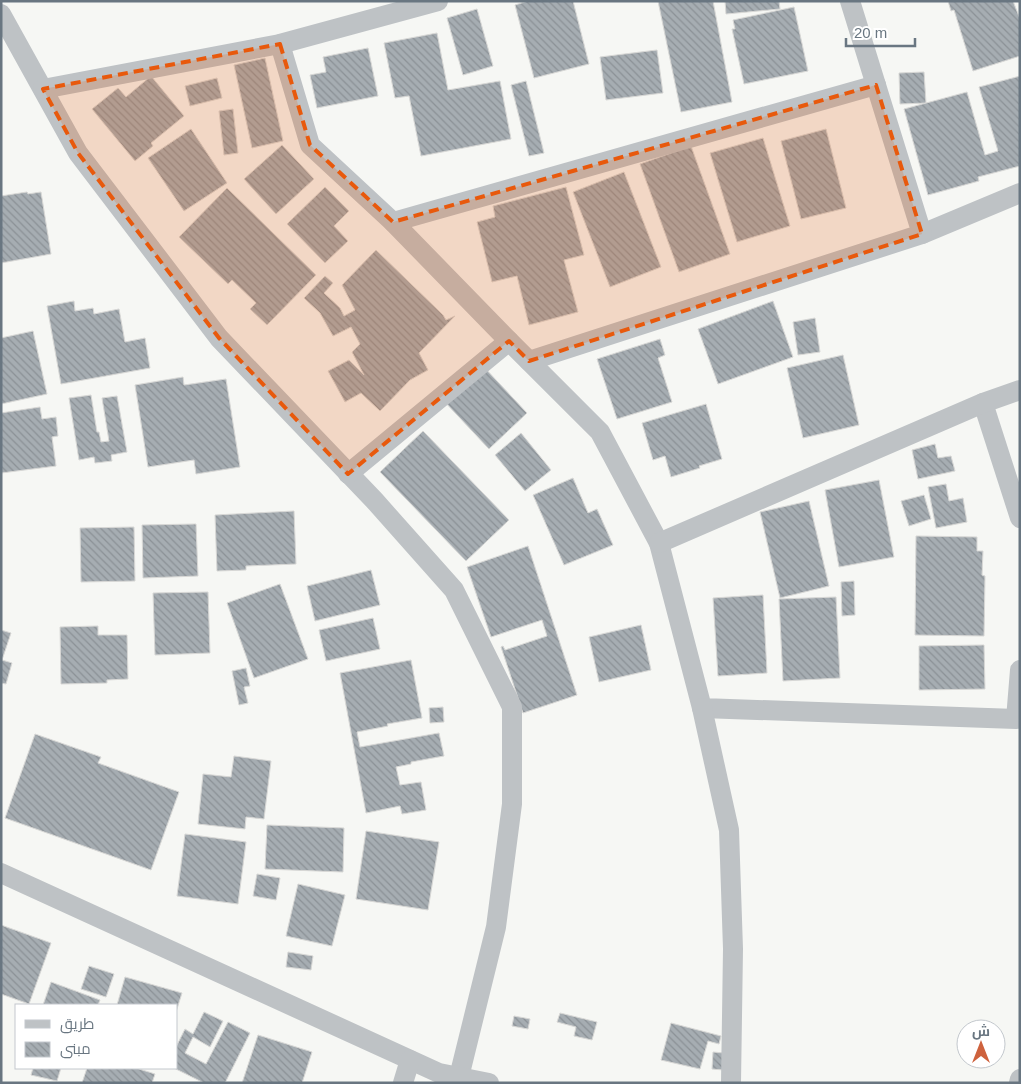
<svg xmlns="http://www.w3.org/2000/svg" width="1021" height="1084" font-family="Arial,Cairo,sans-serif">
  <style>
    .building { fill: url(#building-back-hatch); stroke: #d8d8d6 }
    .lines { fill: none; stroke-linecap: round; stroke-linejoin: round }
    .street { stroke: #bec2c5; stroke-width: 20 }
    .marked { fill: #e8590c; fill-opacity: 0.2; stroke: #e8590c; stroke-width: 4; stroke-dasharray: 10 6; stroke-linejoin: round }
  </style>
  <defs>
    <pattern id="building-back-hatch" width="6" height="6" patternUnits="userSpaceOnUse" patternTransform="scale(1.25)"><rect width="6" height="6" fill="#a6adb2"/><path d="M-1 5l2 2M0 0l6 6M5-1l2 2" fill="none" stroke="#8b9196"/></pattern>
  </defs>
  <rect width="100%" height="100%" fill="#f6f7f4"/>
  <g class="building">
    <polygon points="528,1 573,1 589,64 534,78 515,5"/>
    <polygon points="658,1 713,1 732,102 681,112"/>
    <polygon points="725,1 779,1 780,9 726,14"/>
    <polygon points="948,1 1013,1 1020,19 1020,56 973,71 954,10 951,11"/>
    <polygon points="794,7 808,71 744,84 732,29 735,29 733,20"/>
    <polygon points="477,9 493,66 463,75 447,18"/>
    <polygon points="437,33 448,90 500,81 511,139 421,156 409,96 395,98 384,43"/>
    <polygon points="368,48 378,96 317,108 310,75 326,72 323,57"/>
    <polygon points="657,50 663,93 606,100 600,57"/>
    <polygon points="265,58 283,141 252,148 234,65"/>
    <polygon points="924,72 926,103 900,104 899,73"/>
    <polygon points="151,76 184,116 151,143 153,146 135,161 92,109 118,88 126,97"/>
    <polygon points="1020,76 1020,166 978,177 979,181 928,195 904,109 967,92 985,155 998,151 979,87"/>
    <polygon points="217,78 222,98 190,106 185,86"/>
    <polygon points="526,81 544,153 529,156 511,85"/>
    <polygon points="233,109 238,153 224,155 219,111"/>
    <polygon points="191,129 227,183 184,211 148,158"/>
    <polygon points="826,129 846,208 801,219 781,141"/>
    <polygon points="763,138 790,226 737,242 710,153"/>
    <polygon points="282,145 314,179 276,214 244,179"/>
    <polygon points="691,146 730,254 679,272 640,164"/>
    <polygon points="624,172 661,267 610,287 573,192"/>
    <polygon points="325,187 349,211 334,226 348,241 325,263 287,224"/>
    <polygon points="566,187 584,255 564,260 578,312 529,325 517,276 492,282 477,222 495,217 493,206"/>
    <polygon points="227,188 316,275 267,325 250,309 256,303 232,280 228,284 179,237"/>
    <polygon points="27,192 28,194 41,192 51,254 1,263 1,196"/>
    <polygon points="376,250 443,315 446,320 455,316 419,353 428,370 410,380 380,411 361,393 345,402 328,371 349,360 364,375 352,352 360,344 351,327 333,336 320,313 304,298 325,276 333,283 324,293 340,308 344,316 355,310 342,285"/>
    <polygon points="74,301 75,311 93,308 94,314 119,309 125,342 145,338 150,368 61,384 47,306"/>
    <polygon points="773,301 793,357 718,384 698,329"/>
    <polygon points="815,318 820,352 798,355 793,322"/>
    <polygon points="33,331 47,394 1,404 1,338"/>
    <polygon points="660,339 665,355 658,358 672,402 617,419 597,359"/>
    <polygon points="843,355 859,425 803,438 787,368"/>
    <polygon points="482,365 527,413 489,449 443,400"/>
    <polygon points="183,377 184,385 226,379 240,467 196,474 194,460 148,467 135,385"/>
    <polygon points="91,395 97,432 99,432 101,442 109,441 102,398 117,396 127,452 111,455 112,461 95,463 94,457 79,460 69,398"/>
    <polygon points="706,404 722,459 699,466 700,468 671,477 665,456 653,460 642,423"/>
    <polygon points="40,407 42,419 56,417 58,436 52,437 56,466 1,473 1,413"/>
    <polygon points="423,431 509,520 466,561 380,472"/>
    <polygon points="521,433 551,470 525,491 495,455"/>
    <polygon points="935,444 938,458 951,456 955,471 918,479 912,450"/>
    <polygon points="573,478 588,513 597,509 613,545 564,565 533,495"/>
    <polygon points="879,480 894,557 839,567 825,490"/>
    <polygon points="946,484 949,501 963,498 967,522 936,528 928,487"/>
    <polygon points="924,495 931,519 909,526 901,501"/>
    <polygon points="809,501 829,586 780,598 760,512"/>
    <polygon points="294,511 296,564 246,566 246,570 217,571 215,515"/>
    <polygon points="196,524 198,576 143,578 142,525"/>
    <polygon points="134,527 135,581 81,582 80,528"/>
    <polygon points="916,536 977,537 977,551 983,551 982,575 985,576 984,636 915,635"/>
    <polygon points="528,546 577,695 523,713 501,647 503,646 505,650 547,636 542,620 491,637 467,567"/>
    <polygon points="371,570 380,605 315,621 307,586"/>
    <polygon points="854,581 855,615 842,616 841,582"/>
    <polygon points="280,584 308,659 254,678 227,603"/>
    <polygon points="208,592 210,653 155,655 153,593"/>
    <polygon points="763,595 767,673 718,676 713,598"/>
    <polygon points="836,597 840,678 783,681 779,599"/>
    <polygon points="373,618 380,649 326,661 319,630"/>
    <polygon points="641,625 651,670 599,682 589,637"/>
    <polygon points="98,626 98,635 127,635 128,679 107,680 107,683 61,684 60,627"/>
    <polygon points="1,630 11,633 2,660 12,663 6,684 1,683"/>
    <polygon points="984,645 985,689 919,690 919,646"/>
    <polygon points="411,660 422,718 387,724 388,726 357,732 360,747 439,733 444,756 411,762 411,764 396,767 400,785 421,782 426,810 402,814 400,806 366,813 340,673"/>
    <polygon points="246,668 250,686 244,687 248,703 239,705 232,671"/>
    <polygon points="443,707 444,722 430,723 429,708"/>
    <polygon points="35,734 101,757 98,763 179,792 151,870 5,818"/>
    <polygon points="234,756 271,761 264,819 246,817 245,829 198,824 203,774 231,777"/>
    <polygon points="267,825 344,828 343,872 265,869"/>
    <polygon points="366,831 439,842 428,910 356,899"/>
    <polygon points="185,834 246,842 238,904 177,896"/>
    <polygon points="257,874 280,878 276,900 253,896"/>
    <polygon points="298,884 345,895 332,946 286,936"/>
    <polygon points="1,925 51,943 29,1004 1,994"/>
    <polygon points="288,952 313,956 311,970 286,967"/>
    <polygon points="89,966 114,974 106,997 81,989"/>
    <polygon points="125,977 182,993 176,1012 176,1005 117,1005"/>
    <polygon points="51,982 100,1000 98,1005 43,1005"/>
    <polygon points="204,1012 223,1021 210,1047 193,1037 185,1053 206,1064 228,1022 250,1033 225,1083 204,1083 174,1068 176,1068 176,1047 185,1029 193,1034"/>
    <polygon points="560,1013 597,1022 592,1040 574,1036 576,1027 557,1022"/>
    <polygon points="514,1016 530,1019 528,1029 512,1026"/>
    <polygon points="671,1023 721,1036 719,1044 708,1041 700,1069 661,1060"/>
    <polygon points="258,1035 312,1052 302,1083 242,1083"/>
    <polygon points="713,1052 724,1053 724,1070 712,1069"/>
    <polygon points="33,1068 61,1068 57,1081 31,1075"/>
    <polygon points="87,1068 136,1068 155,1074 152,1083 82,1083"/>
  </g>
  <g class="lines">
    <g class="street">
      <polyline points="1,14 78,153 219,338 374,500 454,590 512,707 512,804 496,927 459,1077"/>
      <polyline points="280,44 310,145 393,222 509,341 600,432 659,543 702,708 1016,719 1020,670"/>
      <polyline points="43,89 280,44 438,1"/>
      <polyline points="393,222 876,85"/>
      <polyline points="922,234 1020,193"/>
      <polyline points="529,361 922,234 850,1"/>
      <polyline points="983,403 1020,518"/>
      <polyline points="348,474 509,341"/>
      <polyline points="659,543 983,403 1020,390"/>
      <polyline points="702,708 729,830 733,949 731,1083"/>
      <polyline points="1,873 439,1073 489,1083"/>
      <polyline points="403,1083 410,1060"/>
      <polyline points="1019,1083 1020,1079"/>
    </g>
  </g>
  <path class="marked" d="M280,44L310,145L393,222L876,85L922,234L529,361L509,341L348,474L219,338L78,153L43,89Z"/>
  <rect width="1021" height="1084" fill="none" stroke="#697681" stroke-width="5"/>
  <rect x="15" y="1004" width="162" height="65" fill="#ffffff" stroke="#c3c8cd"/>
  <rect x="25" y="1020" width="25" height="8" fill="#bec2c5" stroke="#c3c8cd"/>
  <text x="60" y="1029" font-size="15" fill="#697681">طريق</text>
  <rect x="25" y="1042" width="25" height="15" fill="url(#building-back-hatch)" stroke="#c3c8cd"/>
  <text x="60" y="1054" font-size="15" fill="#697681">مبنى</text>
  <g transform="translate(981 1044)"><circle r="24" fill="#ffffff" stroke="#c3c8cd"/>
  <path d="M0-4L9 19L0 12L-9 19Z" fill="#ce623d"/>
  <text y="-8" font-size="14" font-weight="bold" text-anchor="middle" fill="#697681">ش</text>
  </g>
  <path d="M846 38v8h69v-8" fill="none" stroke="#697681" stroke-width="2.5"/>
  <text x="854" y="38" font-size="15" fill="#697681" stroke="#ffffff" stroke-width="4" paint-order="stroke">20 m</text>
</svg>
